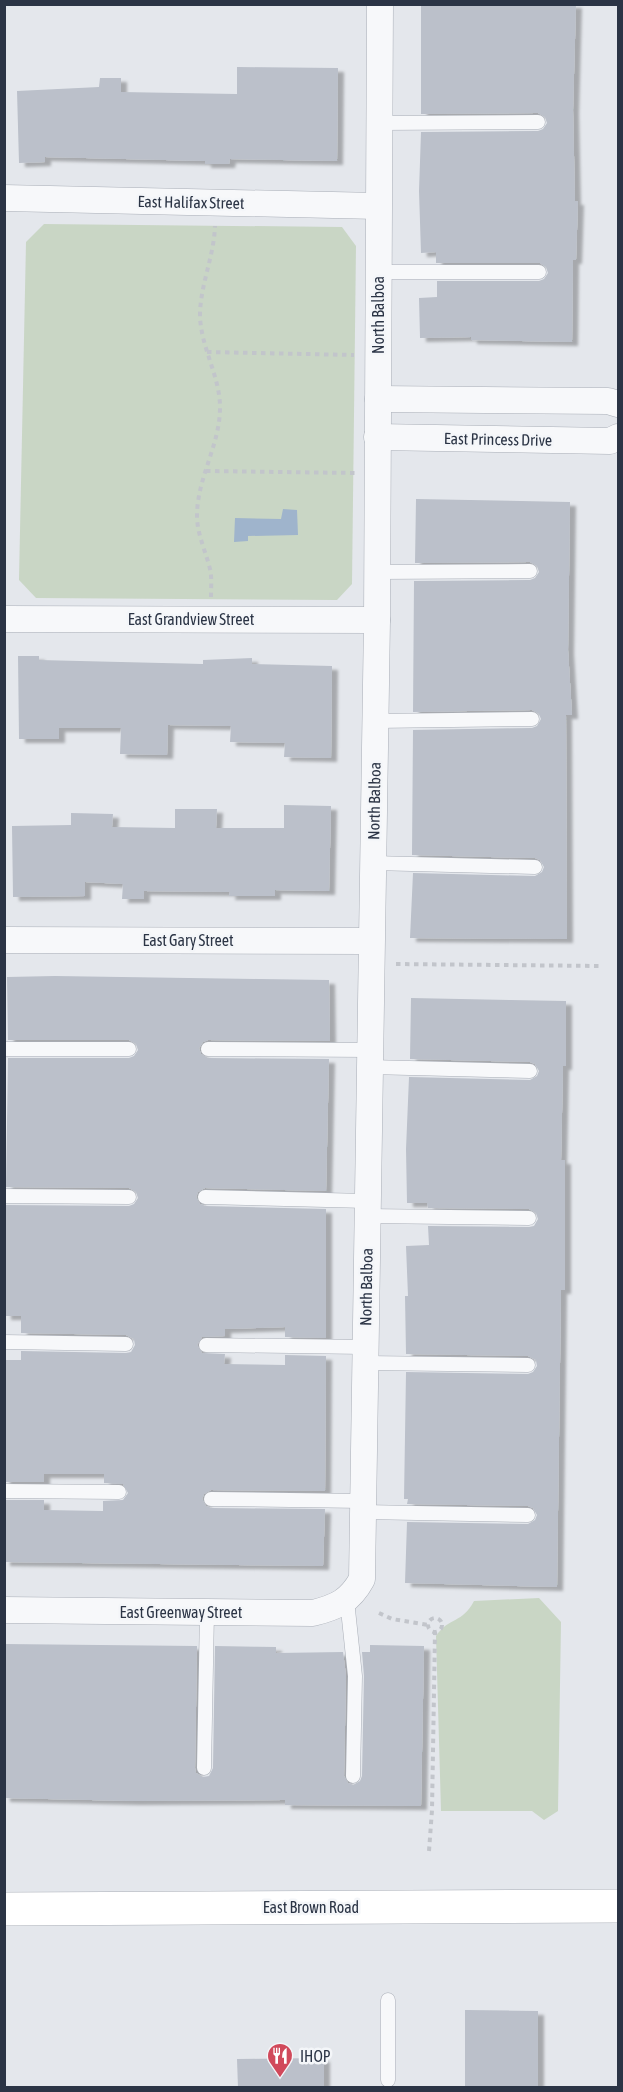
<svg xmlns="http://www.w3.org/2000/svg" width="623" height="2092" font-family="'Asap Condensed',sans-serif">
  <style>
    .green { fill: #c9d6c5 }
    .water { fill: #9fb4cc }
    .building { fill: #bbc0ca; filter: url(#shadow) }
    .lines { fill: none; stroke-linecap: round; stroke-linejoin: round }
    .lane-casing { stroke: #a9aeb7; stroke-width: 15 }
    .street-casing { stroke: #a9aeb7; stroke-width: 27 }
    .secondary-casing { stroke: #a9aeb7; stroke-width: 34 }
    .path { stroke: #c2c5cb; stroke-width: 4; stroke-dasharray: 4.5 4.5; stroke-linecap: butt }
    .lane { stroke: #f7f8fa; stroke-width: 14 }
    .street { stroke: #f7f8fa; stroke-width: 26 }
    .secondary { stroke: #fff; stroke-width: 33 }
    .labels { text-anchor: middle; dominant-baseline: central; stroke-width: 5; stroke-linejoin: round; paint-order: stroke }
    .street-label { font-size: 16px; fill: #2b3445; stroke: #f4f6f9 }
    .poi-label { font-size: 16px; fill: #2b3445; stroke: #f4f6f9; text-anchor: start }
  </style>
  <defs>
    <filter id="shadow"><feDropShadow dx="6" dy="4" stdDeviation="1.5" flood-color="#0004"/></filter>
  </defs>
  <rect width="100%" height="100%" fill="#e4e7ec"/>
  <g class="green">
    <polygon points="44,224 342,227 356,246 352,584 337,600 36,598 19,580 26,242"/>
    <path d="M539,1598L561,1622L558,1811L544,1820L532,1811H441L436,1636C450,1616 462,1624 474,1601Z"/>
  </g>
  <polygon class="water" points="283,509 297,510 298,535 248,536 248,541 234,542 235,518 281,519"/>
  <g class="building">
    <polygon points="421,4 576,4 573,110 575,201 578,201 576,260 573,260 572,342 471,340 471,337 420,338 419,298 437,297 437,281 539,281 544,279 548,273 546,267 540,263 436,263 436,252 421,253 419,191 421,132 538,131 543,129 547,123 545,117 538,113 421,114"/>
    <polygon points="237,67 338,68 337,161 230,159 229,164 205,164 205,161 45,157 45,162 19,163 17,91 99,87 100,78 121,78 121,92 237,94"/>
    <polygon points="416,499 570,502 568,650 572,715 566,715 567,939 410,938 413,873 535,876 542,872 544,867 540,860 535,858 412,855 413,730 532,728 537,726 541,719 539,714 532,710 413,712 414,581 530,580 535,578 539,572 537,566 530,562 415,563"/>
    <polygon points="18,656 39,656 39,660 203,664 203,660 252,658 252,664 332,666 331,758 284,757 285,743 230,742 231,726 168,725 167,755 120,754 121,728 59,728 59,739 19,739"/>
    <polygon points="284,805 331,806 329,891 275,890 275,896 229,896 230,892 144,891 144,899 122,899 123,884 85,882 85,896 13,897 12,826 71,825 71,813 113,814 112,827 175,828 175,809 217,809 216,828 284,828"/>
    <polygon points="55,976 329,980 330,1041 208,1040 203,1042 199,1048 201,1054 208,1058 329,1059 326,1191 205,1188 198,1192 196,1197 200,1204 205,1206 326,1209 326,1338 285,1337 285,1327 225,1329 225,1336 202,1337 197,1345 202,1353 225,1354 224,1364 285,1365 285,1355 326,1356 325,1491 211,1490 204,1494 202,1499 206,1506 211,1508 325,1509 323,1566 4,1562 4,1500 44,1500 44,1510 103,1511 103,1501 123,1500 128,1493 123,1484 104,1483 104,1474 44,1474 44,1482 4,1482 4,1360 21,1360 21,1351 126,1353 131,1352 135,1345 134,1339 126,1335 21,1333 21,1316 5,1316 6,1205 129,1206 134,1204 138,1198 136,1192 129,1188 6,1187 8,1058 129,1058 134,1056 138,1050 136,1044 129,1040 8,1040 7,977"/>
    <polygon points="411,998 566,1001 566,1066 563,1066 561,1160 565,1160 565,1290 561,1290 557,1587 405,1583 407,1522 528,1524 535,1520 537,1515 533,1508 528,1506 407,1504 408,1499 404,1499 406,1372 528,1374 533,1372 537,1366 536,1360 528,1356 406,1354 405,1296 408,1296 406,1246 429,1245 428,1226 529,1227 534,1226 538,1219 536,1213 529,1209 428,1208 427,1203 407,1203 406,1149 409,1077 530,1080 537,1076 539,1071 535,1064 530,1062 410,1059"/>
    <polygon points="4,1644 197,1646 195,1768 196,1773 203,1777 209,1776 213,1768 215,1646 276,1647 276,1653 343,1652 346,1676 344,1776 348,1783 353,1785 360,1781 362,1776 364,1676 362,1652 370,1652 370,1645 424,1646 421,1806 285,1805 285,1800 134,1801 4,1798"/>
    <polygon points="465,2010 538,2011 538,2088 465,2088"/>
    <polygon points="324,2058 324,2088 238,2088 237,2059"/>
  </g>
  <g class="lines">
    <defs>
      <g id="lane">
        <polyline points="379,123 538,122"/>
        <polyline points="378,272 539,272"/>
        <polyline points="377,572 530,571"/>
        <polyline points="375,721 532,719"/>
        <polyline points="372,863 535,867"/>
        <polyline points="4,1049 129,1049"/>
        <polyline points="208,1049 369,1050"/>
        <polyline points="369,1067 530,1071"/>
        <polyline points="4,1196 129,1197"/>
        <polyline points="205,1197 367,1201"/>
        <polyline points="367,1216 529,1218"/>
        <polyline points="4,1342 126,1344"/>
        <polyline points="206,1345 365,1347"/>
        <polyline points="365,1363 528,1365"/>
        <polyline points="4,1491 119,1492"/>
        <polyline points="211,1499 363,1501"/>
        <polyline points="363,1512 528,1515"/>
        <polyline points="347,1600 355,1676 353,1776"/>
        <polyline points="204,1768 207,1612"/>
        <polyline points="388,2000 388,2080"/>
      </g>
      <g id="street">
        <polyline points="4,198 378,206"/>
        <polyline points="378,399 608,401 618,404"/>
        <polyline points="377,437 610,441 618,437"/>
        <polyline points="4,619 377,620"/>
        <polyline points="4,940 371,941"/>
        <path d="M4,1610L313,1613C337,1607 350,1601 362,1579L377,620L380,4"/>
      </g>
      <polyline id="secondary" points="4,1909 618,1906"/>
    </defs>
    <use href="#lane" class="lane-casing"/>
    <use href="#street" class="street-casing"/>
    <use href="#secondary" class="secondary-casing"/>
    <g class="path">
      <polyline points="207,352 354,355"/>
      <polyline points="206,471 355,473"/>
      <path d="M211,597C211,588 212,578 210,569C206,552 197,534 197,516C197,477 221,444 220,405C219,375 201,347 200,316C200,285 214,257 215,226"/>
      <polyline points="396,964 602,966"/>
      <polyline points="379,1613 392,1619 428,1625"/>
      <circle cx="435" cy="1625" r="7"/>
      <polyline points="429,1851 432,1810 435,1632"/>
    </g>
    <use href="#lane" class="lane"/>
    <use href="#street" class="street"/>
    <use href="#secondary" class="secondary"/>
  </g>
  <defs>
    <symbol id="restaurant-pin" viewBox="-11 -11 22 30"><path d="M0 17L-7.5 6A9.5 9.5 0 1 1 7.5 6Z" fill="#d1495b" stroke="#f4f6f9"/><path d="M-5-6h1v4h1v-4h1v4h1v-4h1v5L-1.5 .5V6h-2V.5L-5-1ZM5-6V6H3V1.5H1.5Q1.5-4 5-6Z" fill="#fff"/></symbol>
  </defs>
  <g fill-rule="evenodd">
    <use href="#restaurant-pin" x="265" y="2041" width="30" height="40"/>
  </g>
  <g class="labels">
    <g class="street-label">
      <text transform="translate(191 202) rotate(1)">East Halifax Street</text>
      <text transform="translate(378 315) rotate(-90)">North Balboa</text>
      <text transform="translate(498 439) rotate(1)">East Princess Drive</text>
      <text x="191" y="619">East Grandview Street</text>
      <text transform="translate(374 801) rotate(-89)">North Balboa</text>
      <text x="188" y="940">East Gary Street</text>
      <text transform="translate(366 1287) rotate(-89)">North Balboa</text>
      <text x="181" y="1612">East Greenway Street</text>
      <text x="311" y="1907">East Brown Road</text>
    </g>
    <g class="poi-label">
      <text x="300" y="2056">IHOP</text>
    </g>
  </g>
  <rect width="623" height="2092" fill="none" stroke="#2b3445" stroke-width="12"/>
</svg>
